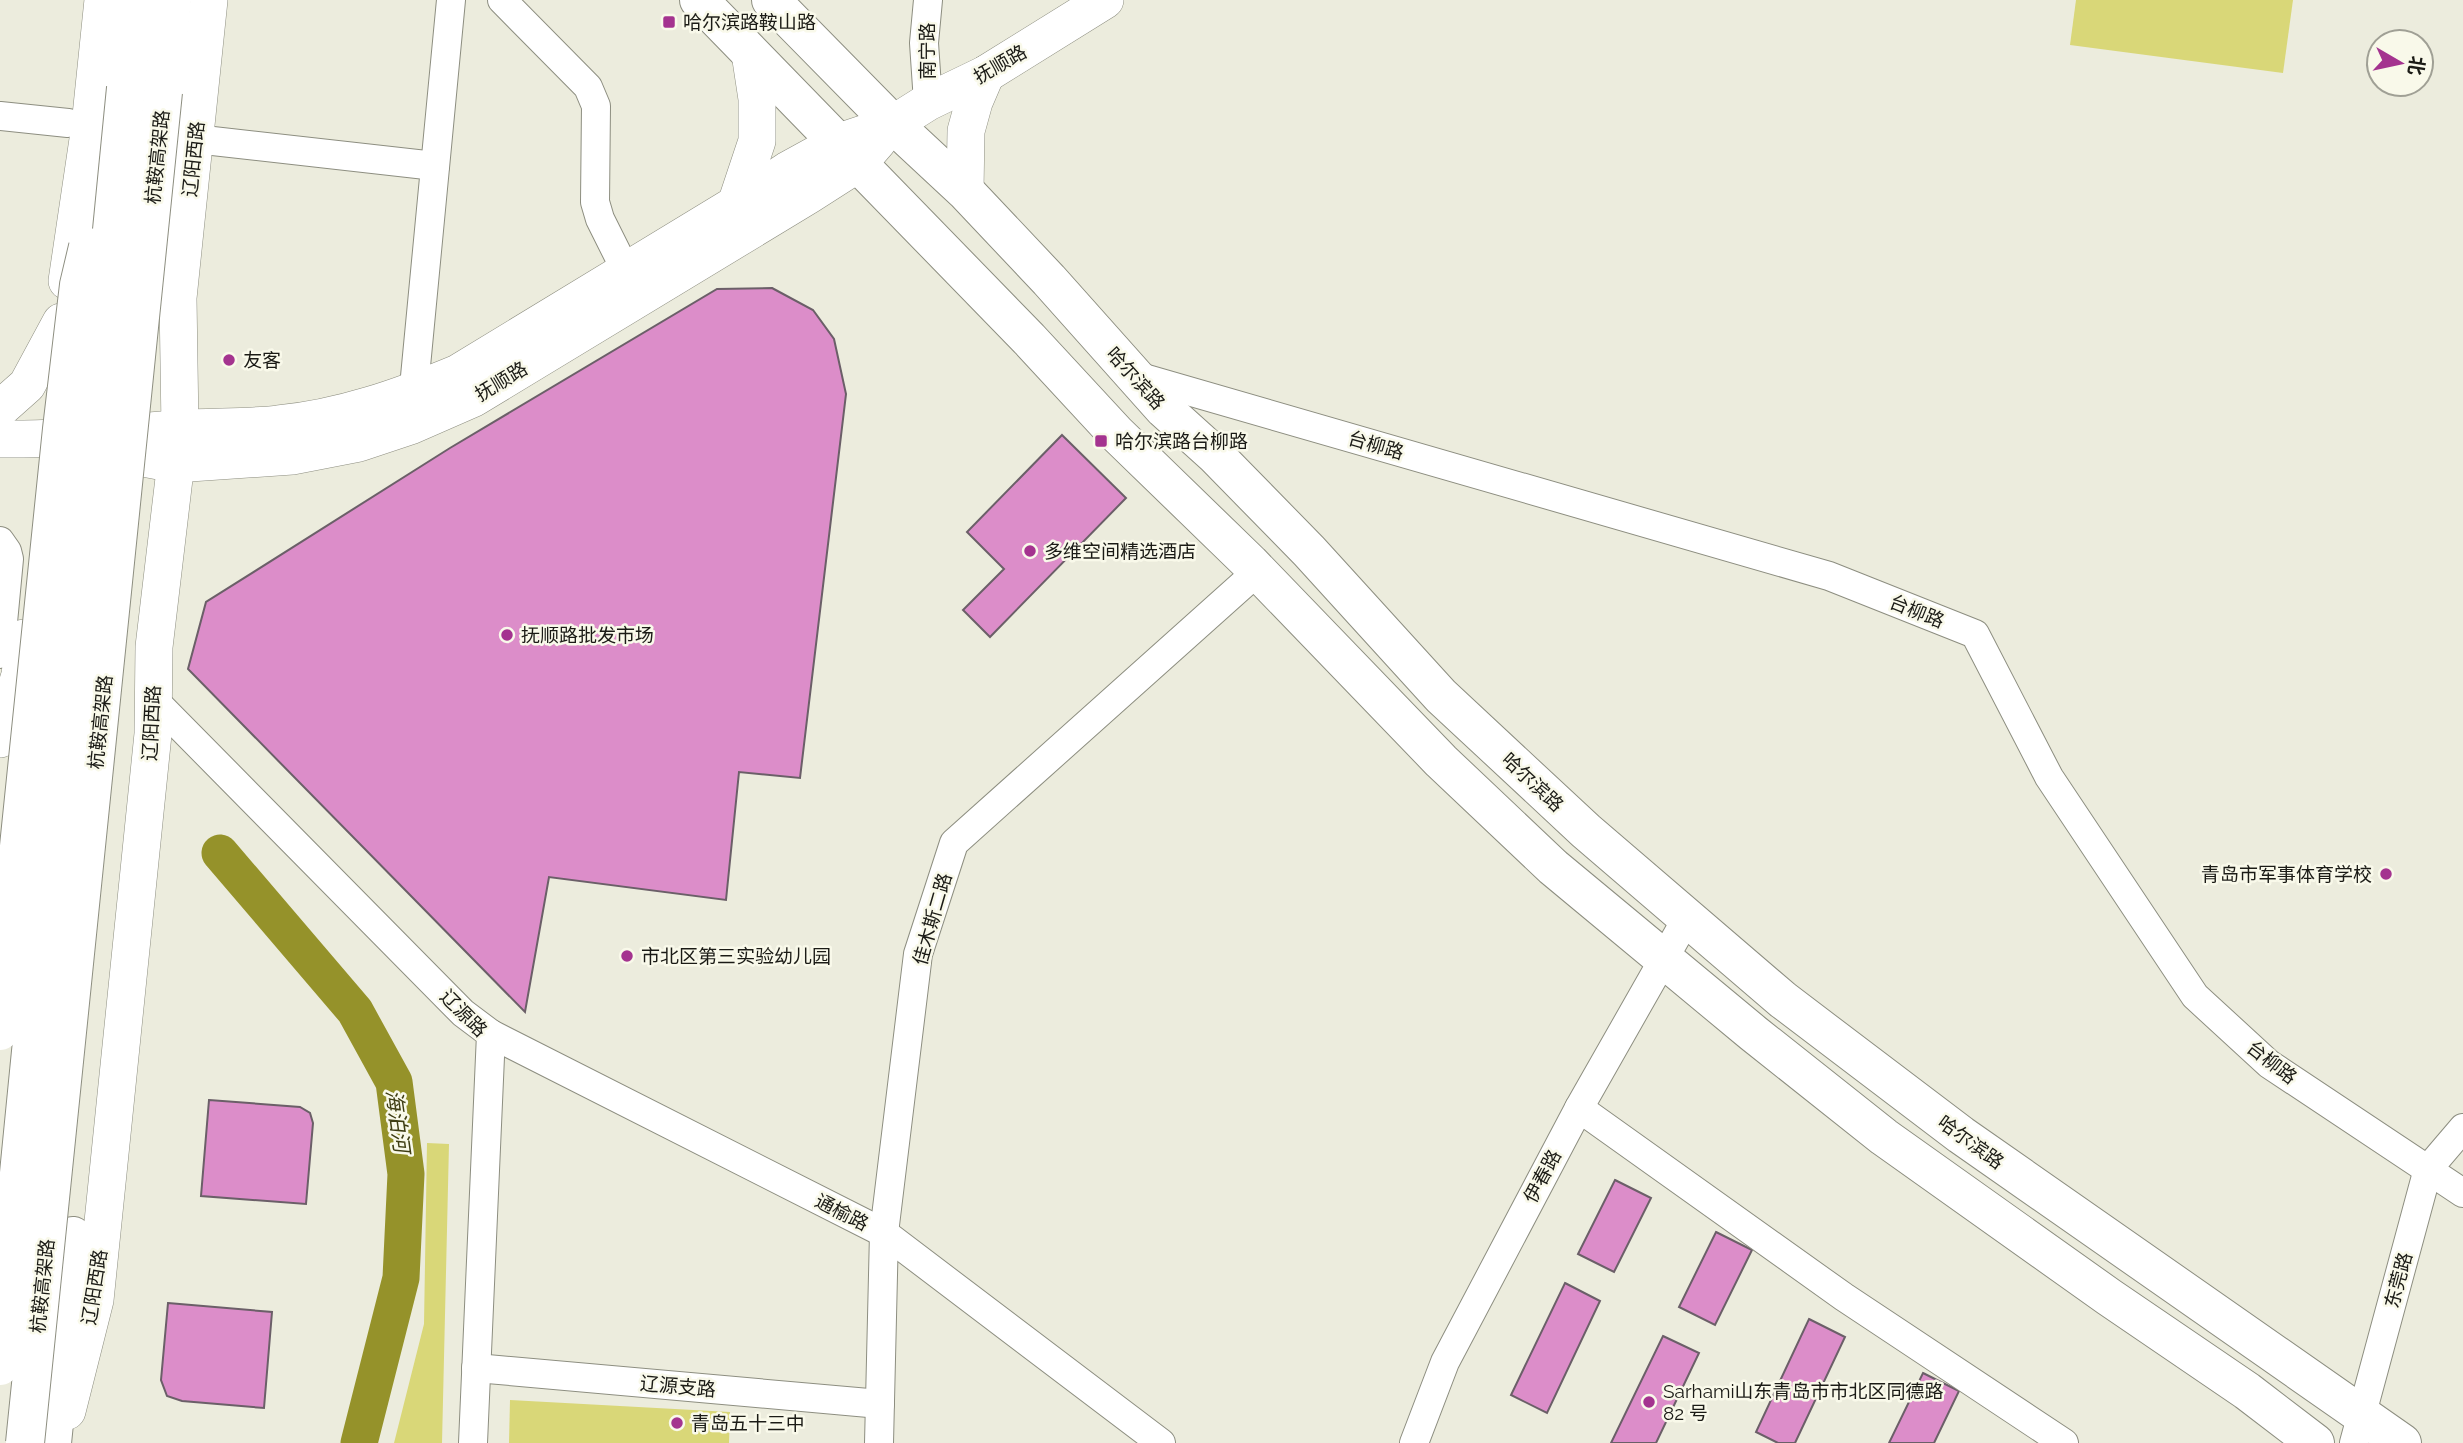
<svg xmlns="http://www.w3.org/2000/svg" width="2463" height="1443" font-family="Raleway,'Noto Sans SC',sans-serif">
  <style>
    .green { fill: #d9d778 }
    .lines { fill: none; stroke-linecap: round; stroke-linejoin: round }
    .river { stroke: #95922a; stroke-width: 37 }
    .building { fill: #dc8dc9; stroke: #6b5f68; stroke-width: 2 }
    .minor-casing { stroke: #8d8e80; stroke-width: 30 }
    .major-casing { stroke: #8d8e80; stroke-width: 38 }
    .highway-casing { stroke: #8d8e80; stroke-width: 40 }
    .minor { stroke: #fff; stroke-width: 28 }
    .major { stroke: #fff; stroke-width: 37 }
    .highway { stroke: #fff; stroke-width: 38 }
    .highway-bridge-casing { stroke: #8d8e80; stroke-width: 40; stroke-linecap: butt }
    .highway-bridge { stroke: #fff; stroke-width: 38 }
    .poi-dot { fill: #a4338f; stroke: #f9f9ea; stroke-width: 2.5 }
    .labels { text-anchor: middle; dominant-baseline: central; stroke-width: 5; stroke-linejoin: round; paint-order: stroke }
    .poi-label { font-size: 19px; fill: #1b1b16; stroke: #f9f9ea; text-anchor: start }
    .street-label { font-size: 19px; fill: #1b1b16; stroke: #f9f9ea }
    .water-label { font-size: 21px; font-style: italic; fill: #3e3d13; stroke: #f9f9ea }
  </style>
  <rect width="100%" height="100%" fill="#ececdd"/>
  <g class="green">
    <polygon points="2076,0 2293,0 2283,73 2070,45"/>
    <polygon points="427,1143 449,1144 442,1443 394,1443 424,1324"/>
    <polygon points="510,1400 730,1412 729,1443 509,1443"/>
  </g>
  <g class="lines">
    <polyline class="river" points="220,853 355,1011 394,1082 406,1174 401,1278 359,1443"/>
  </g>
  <g class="building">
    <polygon points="772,288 813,310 834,339 846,394 800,778 739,772 726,900 549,877 525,1012 188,669 206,602 450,448 717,289"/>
    <polygon points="1062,435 1126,498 990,637 963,610 1004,569 967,532"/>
    <polygon points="209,1100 300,1107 310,1113 313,1123 306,1204 201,1196"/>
    <polygon points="1615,1180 1651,1198 1614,1272 1578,1254"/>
    <polygon points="1716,1232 1752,1250 1715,1325 1679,1307"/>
    <polygon points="1565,1283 1600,1301 1547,1413 1511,1395"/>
    <polygon points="168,1303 272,1312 264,1408 182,1401 167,1396 161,1380"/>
    <polygon points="1809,1319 1845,1337 1795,1443 1778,1443 1756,1432"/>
    <polygon points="1663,1336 1699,1353 1656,1443 1611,1443"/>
    <polygon points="1923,1373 1959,1391 1934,1443 1889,1443"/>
  </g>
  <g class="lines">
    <defs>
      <g id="minor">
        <polyline points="502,0 588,87 596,106 595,202 600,219 626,271"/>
        <polyline points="928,0 924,43 928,102"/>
        <polyline points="0,116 68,123"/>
        <polyline points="195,139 435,166"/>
        <polyline points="1133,375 1829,576 1975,634 2049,777 2195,996 2269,1064 2463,1193"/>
        <polyline points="412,408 451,0"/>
        <polyline points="0,541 7,551 9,559 0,654"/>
        <polyline points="153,699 463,1013 491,1034 473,1443"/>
        <polyline points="491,1034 884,1233 1161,1443"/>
        <polyline points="1579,1108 1844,1297 2064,1443"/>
        <polyline points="476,1368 880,1404"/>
        <polyline points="879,1443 884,1233 918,954 954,843 1258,571"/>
        <polyline points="1414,1443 1445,1362 1579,1108 1687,918"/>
        <polyline points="2354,1443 2428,1169 2463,1128"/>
      </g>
      <g id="major">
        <polyline points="965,191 966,131 974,102 986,74"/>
        <polyline points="736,204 757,141 757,99 750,53"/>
        <polyline points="67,281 90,126 103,0"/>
        <polyline points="0,409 27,385 61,322"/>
        <path d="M0,439C59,440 117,433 176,429C210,426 244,428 278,424C341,418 400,397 458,373L736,204L788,170L839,142L893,124L928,102L986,74L1105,0"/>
        <polyline points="96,449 175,464 292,456 359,443 410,426 474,398 809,195 859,163 878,141"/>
        <polyline points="0,739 20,675 24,638"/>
        <polyline points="67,1411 95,1300 153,734 154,647 180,428 178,298 209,0"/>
      </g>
      <g id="highway">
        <polyline points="699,0 1029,339 1116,433 1250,563 1441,761 1553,867 1753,1033 1884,1137 2109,1297 2247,1391 2315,1443"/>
        <polyline points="771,0 893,124 965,191 1049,280 1164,409 1216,456 1309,551 1441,696 1586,831 1783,1000 1961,1135 2402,1443"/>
        <polyline points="126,88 135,0"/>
        <polyline points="163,92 172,0"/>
        <polyline points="52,1443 73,1236"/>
      </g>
    </defs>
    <use href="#minor" class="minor-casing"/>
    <use href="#major" class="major-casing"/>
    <use href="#highway" class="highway-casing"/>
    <use href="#minor" class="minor"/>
    <use href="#major" class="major"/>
    <use href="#highway" class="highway"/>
    <defs>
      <g id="highway-bridge">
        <polyline points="0,1031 62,429 79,285 88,247"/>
        <polyline points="0,1366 126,88"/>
        <polyline points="25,1443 163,92"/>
      </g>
    </defs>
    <use href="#highway-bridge" class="highway-bridge-casing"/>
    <use href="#highway-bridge" class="highway-bridge"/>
  </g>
  <g class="poi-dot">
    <rect x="662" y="15" width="14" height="14" rx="3.5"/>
    <circle cx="229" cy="360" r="7"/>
    <rect x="1094" y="434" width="14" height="14" rx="3.5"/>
    <circle cx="1030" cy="551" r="7"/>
    <circle cx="507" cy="635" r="7"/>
    <circle cx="2386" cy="874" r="7"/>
    <circle cx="627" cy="956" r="7"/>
    <circle cx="1649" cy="1402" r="7"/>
    <circle cx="677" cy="1423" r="7"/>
  </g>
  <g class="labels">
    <g class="poi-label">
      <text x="683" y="22">哈尔滨路鞍山路</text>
      <text x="243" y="360">友客</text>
      <text x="1115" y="441">哈尔滨路台柳路</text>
      <text x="1044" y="551">多维空间精选酒店</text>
      <text x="521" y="635">抚顺路批发市场</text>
      <text x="2372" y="874" text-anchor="end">青岛市军事体育学校</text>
      <text x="641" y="956">市北区第三实验幼儿园</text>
      <text x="1663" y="1391">Sarhami山东青岛市市北区同德路<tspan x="1663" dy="22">82 号</tspan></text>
      <text x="691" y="1423">青岛五十三中</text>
    </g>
    <g class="street-label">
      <text transform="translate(927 51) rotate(-90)">南宁路</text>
      <text transform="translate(1000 64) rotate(-30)">抚顺路</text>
      <text transform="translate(157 157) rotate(-84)">杭鞍高架路</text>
      <text transform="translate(193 159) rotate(-84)">辽阳西路</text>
      <text transform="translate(1136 378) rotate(48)">哈尔滨路</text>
      <text transform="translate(501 381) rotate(-31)">抚顺路</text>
      <text transform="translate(1376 445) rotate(16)">台柳路</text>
      <text transform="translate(1917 611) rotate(22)">台柳路</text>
      <text transform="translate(100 722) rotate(-84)">杭鞍高架路</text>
      <text transform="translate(151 723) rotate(-87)">辽阳西路</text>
      <text transform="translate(1533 782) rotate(43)">哈尔滨路</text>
      <text transform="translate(932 919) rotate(-74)">佳木斯二路</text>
      <text transform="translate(464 1013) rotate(45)">辽源路</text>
      <text transform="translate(2272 1062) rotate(38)">台柳路</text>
      <text transform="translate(1971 1142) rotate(36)">哈尔滨路</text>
      <text transform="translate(1542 1176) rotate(-62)">伊春路</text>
      <text transform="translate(842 1212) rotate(27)">通榆路</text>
      <text transform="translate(2398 1280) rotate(-75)">东莞路</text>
      <text transform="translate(42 1286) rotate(-84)">杭鞍高架路</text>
      <text transform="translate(94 1287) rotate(-81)">辽阳西路</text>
      <text transform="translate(678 1386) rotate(5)">辽源支路</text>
    </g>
    <g class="water-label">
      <text transform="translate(398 1121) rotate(82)">海泊河</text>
    </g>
  </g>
  <g transform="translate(2400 63) rotate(99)"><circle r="33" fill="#f9f9ea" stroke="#a0a095" stroke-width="2"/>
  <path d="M0-5L12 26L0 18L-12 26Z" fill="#a4338f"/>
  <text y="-10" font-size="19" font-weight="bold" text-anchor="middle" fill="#1b1b16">北</text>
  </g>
</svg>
